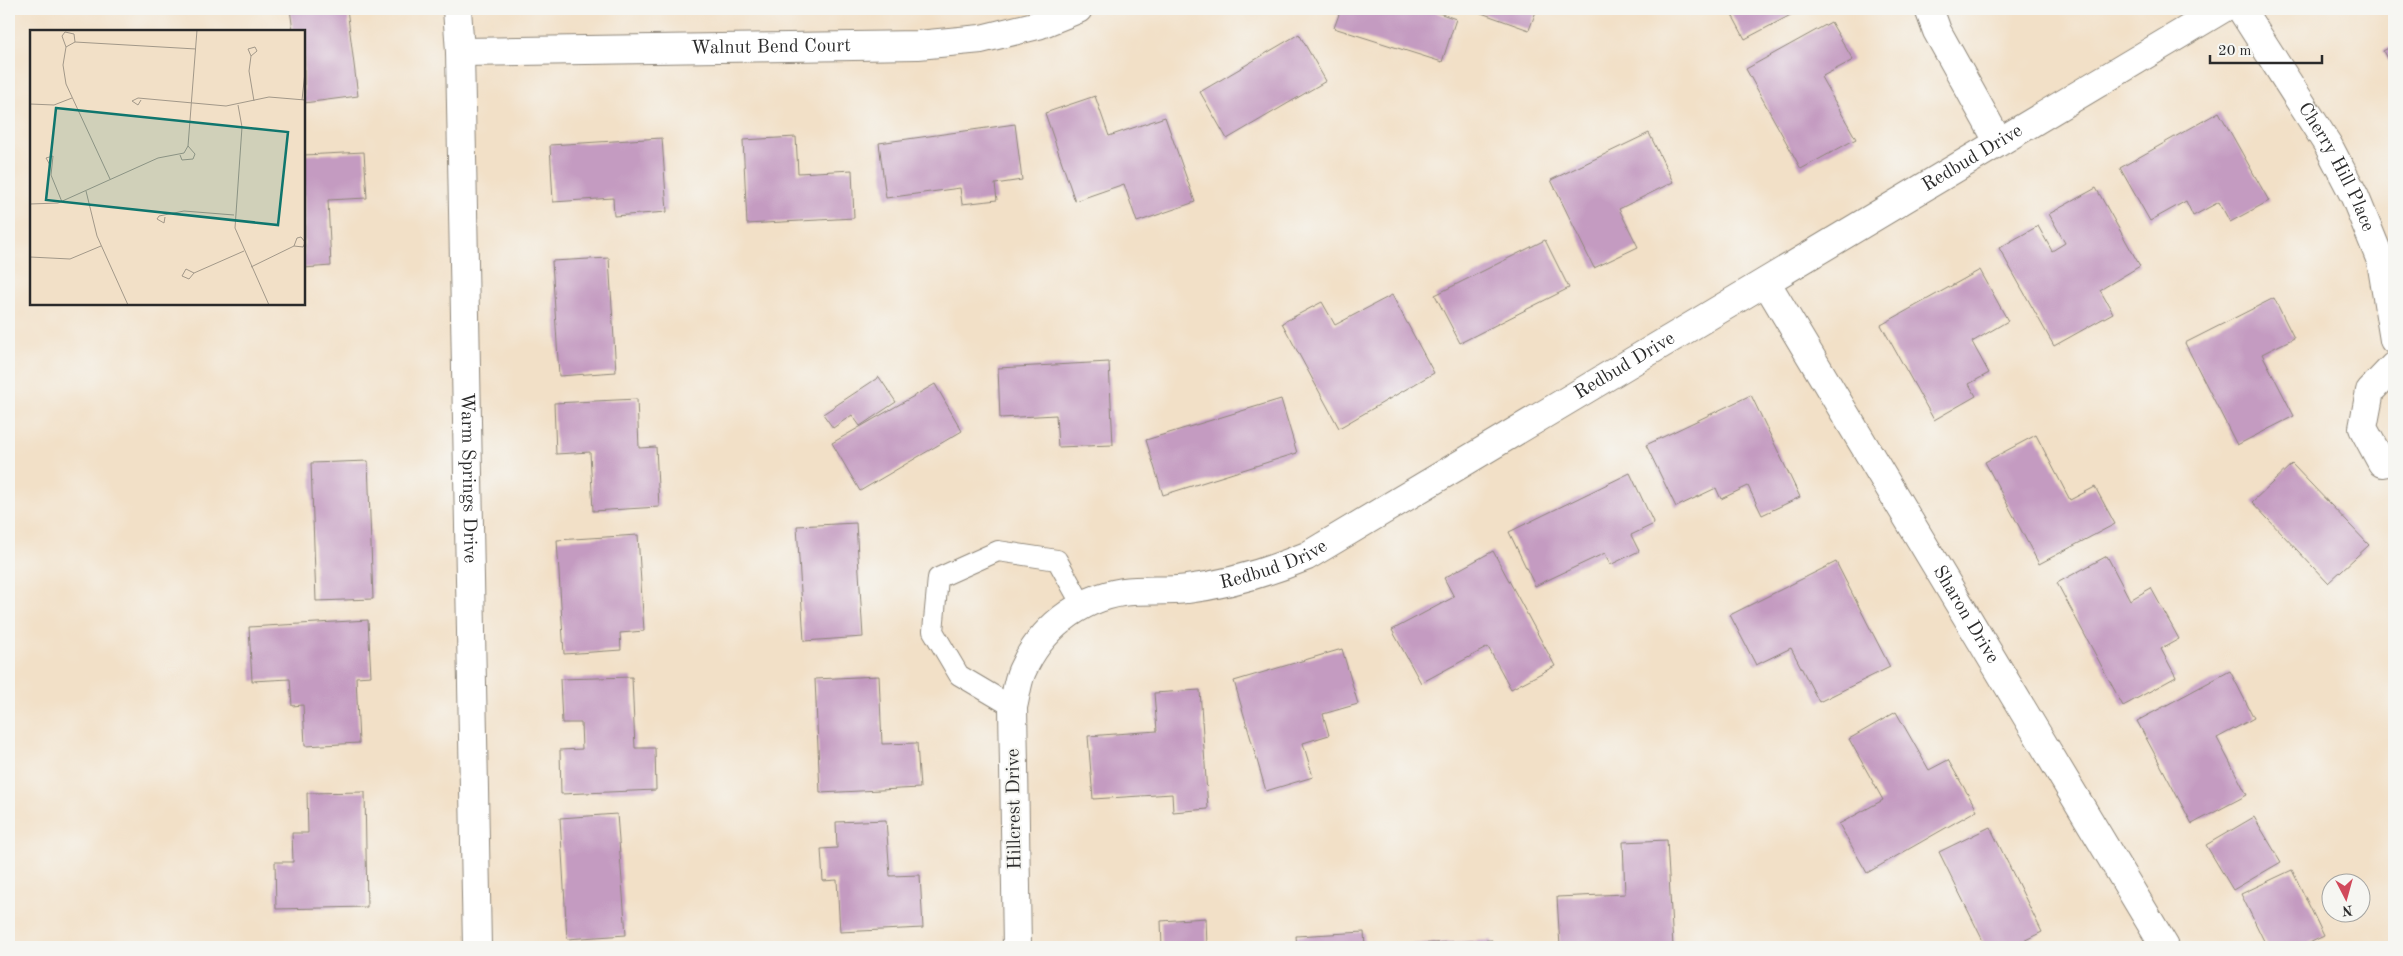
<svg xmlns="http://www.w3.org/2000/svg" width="2403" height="956" font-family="'Old Standard TT',serif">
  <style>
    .building { fill: #c49bc1 }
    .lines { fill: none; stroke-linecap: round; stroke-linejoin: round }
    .service-casing { stroke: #8e8679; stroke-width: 22 }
    .minor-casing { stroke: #8e8679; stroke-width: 30 }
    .service { stroke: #fff; stroke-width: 20 }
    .minor { stroke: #fff; stroke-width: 28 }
    .labels { text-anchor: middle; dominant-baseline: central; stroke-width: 4; stroke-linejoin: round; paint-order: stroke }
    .street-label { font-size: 19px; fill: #2b2b2b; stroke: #f6f6f2 }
    .inset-road { fill: none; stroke: #a29889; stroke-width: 1 }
    .view { fill: #0f766e; fill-opacity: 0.15; stroke: #0f766e; stroke-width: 2.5 }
    .inset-edge { fill: none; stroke: #2b2b2b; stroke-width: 2.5 }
  </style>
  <rect width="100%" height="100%" fill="#f6f6f2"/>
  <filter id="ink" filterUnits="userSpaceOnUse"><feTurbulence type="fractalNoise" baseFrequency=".02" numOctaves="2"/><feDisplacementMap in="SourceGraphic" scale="10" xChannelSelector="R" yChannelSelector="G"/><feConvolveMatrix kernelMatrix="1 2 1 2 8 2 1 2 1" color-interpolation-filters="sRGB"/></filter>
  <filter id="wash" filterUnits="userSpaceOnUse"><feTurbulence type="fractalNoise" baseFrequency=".0096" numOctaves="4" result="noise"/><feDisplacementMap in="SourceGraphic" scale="20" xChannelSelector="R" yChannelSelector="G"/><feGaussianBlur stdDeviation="1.12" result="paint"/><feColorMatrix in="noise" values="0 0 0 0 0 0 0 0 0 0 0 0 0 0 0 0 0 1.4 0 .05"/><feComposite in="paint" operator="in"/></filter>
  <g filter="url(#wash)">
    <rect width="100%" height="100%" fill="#f2e0c7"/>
    <g id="blocks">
      <g class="building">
        <polygon points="290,9 347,9 358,96 304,103 304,31 293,31"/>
        <polygon points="1341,9 1427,9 1456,19 1442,62 1334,28"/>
        <polygon points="1470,9 1537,9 1529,30"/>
        <polygon points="1729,9 1802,9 1745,39"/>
        <polygon points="1831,22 1853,60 1821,77 1856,139 1801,169 1746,69"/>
        <polygon points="1299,34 1326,81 1227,139 1200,92"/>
        <polygon points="2394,45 2394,72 2383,51"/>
        <polygon points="1095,96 1109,136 1165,117 1195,202 1137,222 1124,184 1075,201 1045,113"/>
        <polygon points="2219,112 2269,201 2230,222 2219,202 2193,216 2186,201 2150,221 2120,168"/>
        <polygon points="1015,124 1022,180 995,184 997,200 962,204 960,188 886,198 879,143"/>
        <polygon points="1649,133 1673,182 1619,209 1638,247 1594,268 1551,180"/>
        <polygon points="796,137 798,173 852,170 854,218 747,224 743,140"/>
        <polygon points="662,138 667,212 614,216 613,198 553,202 550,145"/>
        <polygon points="364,152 367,198 328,200 331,266 304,268 304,155"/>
        <polygon points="2096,188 2140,266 2100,290 2113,313 2054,346 1999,248 2038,226 2052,251 2065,243 2049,214"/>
        <polygon points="1545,240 1569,288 1460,343 1435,295"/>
        <polygon points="609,258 616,372 559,376 552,261"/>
        <polygon points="1980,270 2008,321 1972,342 1989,373 1969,384 1976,396 1934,420 1881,325"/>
        <polygon points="1392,295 1434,373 1339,428 1282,323 1322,302 1335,325"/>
        <polygon points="2274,298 2294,338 2262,354 2294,416 2237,445 2185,343"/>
        <polygon points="1109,362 1113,445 1058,447 1056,415 1000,418 998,368"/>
        <polygon points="879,377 896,402 860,426 852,415 833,428 823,414"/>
        <polygon points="935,384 962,431 860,491 832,443"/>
        <polygon points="1751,395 1800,497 1762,515 1748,486 1721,499 1716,488 1676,507 1646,445"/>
        <polygon points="637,399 639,448 656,447 659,507 593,511 590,452 556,454 554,403"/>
        <polygon points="1281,399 1297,453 1163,495 1146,440"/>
        <polygon points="2036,435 2070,500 2095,487 2115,524 2039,564 1985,462"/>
        <polygon points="368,461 373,599 316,601 311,463"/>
        <polygon points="2292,464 2369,545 2328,583 2252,502"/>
        <polygon points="1630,473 1654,524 1631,535 1639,551 1610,565 1605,553 1535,586 1509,532"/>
        <polygon points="856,523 863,637 804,641 797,526"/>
        <polygon points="638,535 644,631 620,633 621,650 564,654 557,540"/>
        <polygon points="1493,551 1555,666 1511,689 1488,647 1421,683 1392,630 1454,597 1444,578"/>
        <polygon points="2107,556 2130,600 2151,588 2179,639 2161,649 2176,677 2123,706 2057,583"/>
        <polygon points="1836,562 1890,667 1819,702 1791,648 1756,665 1730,615"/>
        <polygon points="368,620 371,676 356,677 359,743 305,746 303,705 292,706 290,679 252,681 249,627"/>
        <polygon points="1342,649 1358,704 1323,714 1329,735 1303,743 1313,777 1266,791 1234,681"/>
        <polygon points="2230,671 2254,718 2217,738 2247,795 2192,824 2137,721"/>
        <polygon points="879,676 882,744 917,743 920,788 820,793 815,679"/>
        <polygon points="632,677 635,748 655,748 656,790 561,794 560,750 582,749 581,723 562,723 560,679"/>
        <polygon points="1200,690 1208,809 1173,812 1172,794 1093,799 1088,736 1157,731 1154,693"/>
        <polygon points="1896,712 1929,770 1948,760 1977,810 1867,873 1839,824 1883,800 1849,739"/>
        <polygon points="365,792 367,907 276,909 275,862 293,862 292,833 308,833 307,793"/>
        <polygon points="617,814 626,935 567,939 560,818"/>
        <polygon points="2254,817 2281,862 2233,890 2206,845"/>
        <polygon points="886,820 890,876 920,875 923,928 840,932 837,880 823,881 821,849 837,848 836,822"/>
        <polygon points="1990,827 2042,932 2011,947 1986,947 1939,852"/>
        <polygon points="1667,840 1673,947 1560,947 1557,897 1625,894 1623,842"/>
        <polygon points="2292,870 2324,936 2301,947 2267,947 2241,894"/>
        <polygon points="1206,918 1207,947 1162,947 1161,921"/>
        <polygon points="1364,932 1365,947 1297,947 1296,936"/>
        <polygon points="1492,940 1492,947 1394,947 1393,945"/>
      </g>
    </g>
  </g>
  <g filter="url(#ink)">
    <use href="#blocks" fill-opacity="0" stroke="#8e8679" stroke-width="1"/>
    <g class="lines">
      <defs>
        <polyline id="service" points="1013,707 959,675 933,631 938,578 998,551 1057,560 1082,605"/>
        <g id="minor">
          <path id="s1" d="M457,9L460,52L477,947"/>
          <polyline points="1929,9 1937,31 1998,141"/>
          <path id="s2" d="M2241,9L2328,145L2355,197L2381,261L2394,340"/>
          <path id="s3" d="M460,52L918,45L981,39L1038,25L1078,9"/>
          <path id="s4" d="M1766,282L2165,947"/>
          <polyline points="2394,366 2370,391 2363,428 2382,463 2394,461"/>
          <path id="s5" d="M1017,947L1013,707C1016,696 1017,682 1022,671C1040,630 1078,599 1123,592C1144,589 1166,592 1187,589C1229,584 1268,572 1307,556L2222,9"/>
        </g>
      </defs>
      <use href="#service" class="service-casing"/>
      <use href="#minor" class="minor-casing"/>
      <use href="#service" class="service"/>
      <use href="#minor" class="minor"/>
    </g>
  </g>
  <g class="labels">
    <g class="street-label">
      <text stroke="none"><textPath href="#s3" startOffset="311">Walnut Bend Court</textPath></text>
      <text stroke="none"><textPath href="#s5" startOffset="1375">Redbud Drive</textPath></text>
      <text stroke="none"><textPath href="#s2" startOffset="185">Cherry Hill Place</textPath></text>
      <text stroke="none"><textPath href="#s5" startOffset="970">Redbud Drive</textPath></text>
      <text stroke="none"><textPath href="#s1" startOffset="469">Warm Springs Drive</textPath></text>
      <text stroke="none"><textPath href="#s5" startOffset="565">Redbud Drive</textPath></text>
      <text stroke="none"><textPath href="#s4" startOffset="388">Sharon Drive</textPath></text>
      <text transform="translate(1015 809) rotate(-91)">Hillcrest Drive</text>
    </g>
  </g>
  <g transform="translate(30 30)">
    <rect width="275" height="275" fill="#f2e0c7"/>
    <path class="inset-road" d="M36,17L32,6L35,2L44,4L45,12M221,26L218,19L225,17L227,21L221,26L219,41L224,71M111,70L108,75L102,71L108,68L196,76L239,67L275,70M272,70L275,42M0,74L24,75L42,68M208,75L212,97L205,198L239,275M150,125L152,130L163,129L165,124L158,116M20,135L16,128L23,126L21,145L32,172M80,149L36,54L33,35L36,17L45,12L166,19M56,161L67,206L98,275M0,174L28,173L128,128L154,123L158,116L167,0M135,187L134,193L127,189L129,186L154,181L204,185M264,216L267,208L271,207L275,212M0,227L40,229L71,216M221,237L264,216L273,217L275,213M164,243L159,249L152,246L156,239L164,243L214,221"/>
    <path class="view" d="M26,78L258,102L248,195L16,170Z"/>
    <rect width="275" height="275" class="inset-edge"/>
  </g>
  <rect width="2403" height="956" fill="none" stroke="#f6f6f2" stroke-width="30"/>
  <g transform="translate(2346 898) rotate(174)"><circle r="24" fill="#f6f6f2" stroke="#a5a5a2"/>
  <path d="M0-4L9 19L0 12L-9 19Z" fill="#d1495b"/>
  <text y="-8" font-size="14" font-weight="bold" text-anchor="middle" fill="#2b2b2b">N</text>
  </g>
  <path d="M2210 55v8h112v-8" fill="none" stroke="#2b2b2b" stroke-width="2.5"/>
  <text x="2218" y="55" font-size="15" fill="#2b2b2b" stroke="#f6f6f2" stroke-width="4" paint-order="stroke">20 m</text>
</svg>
